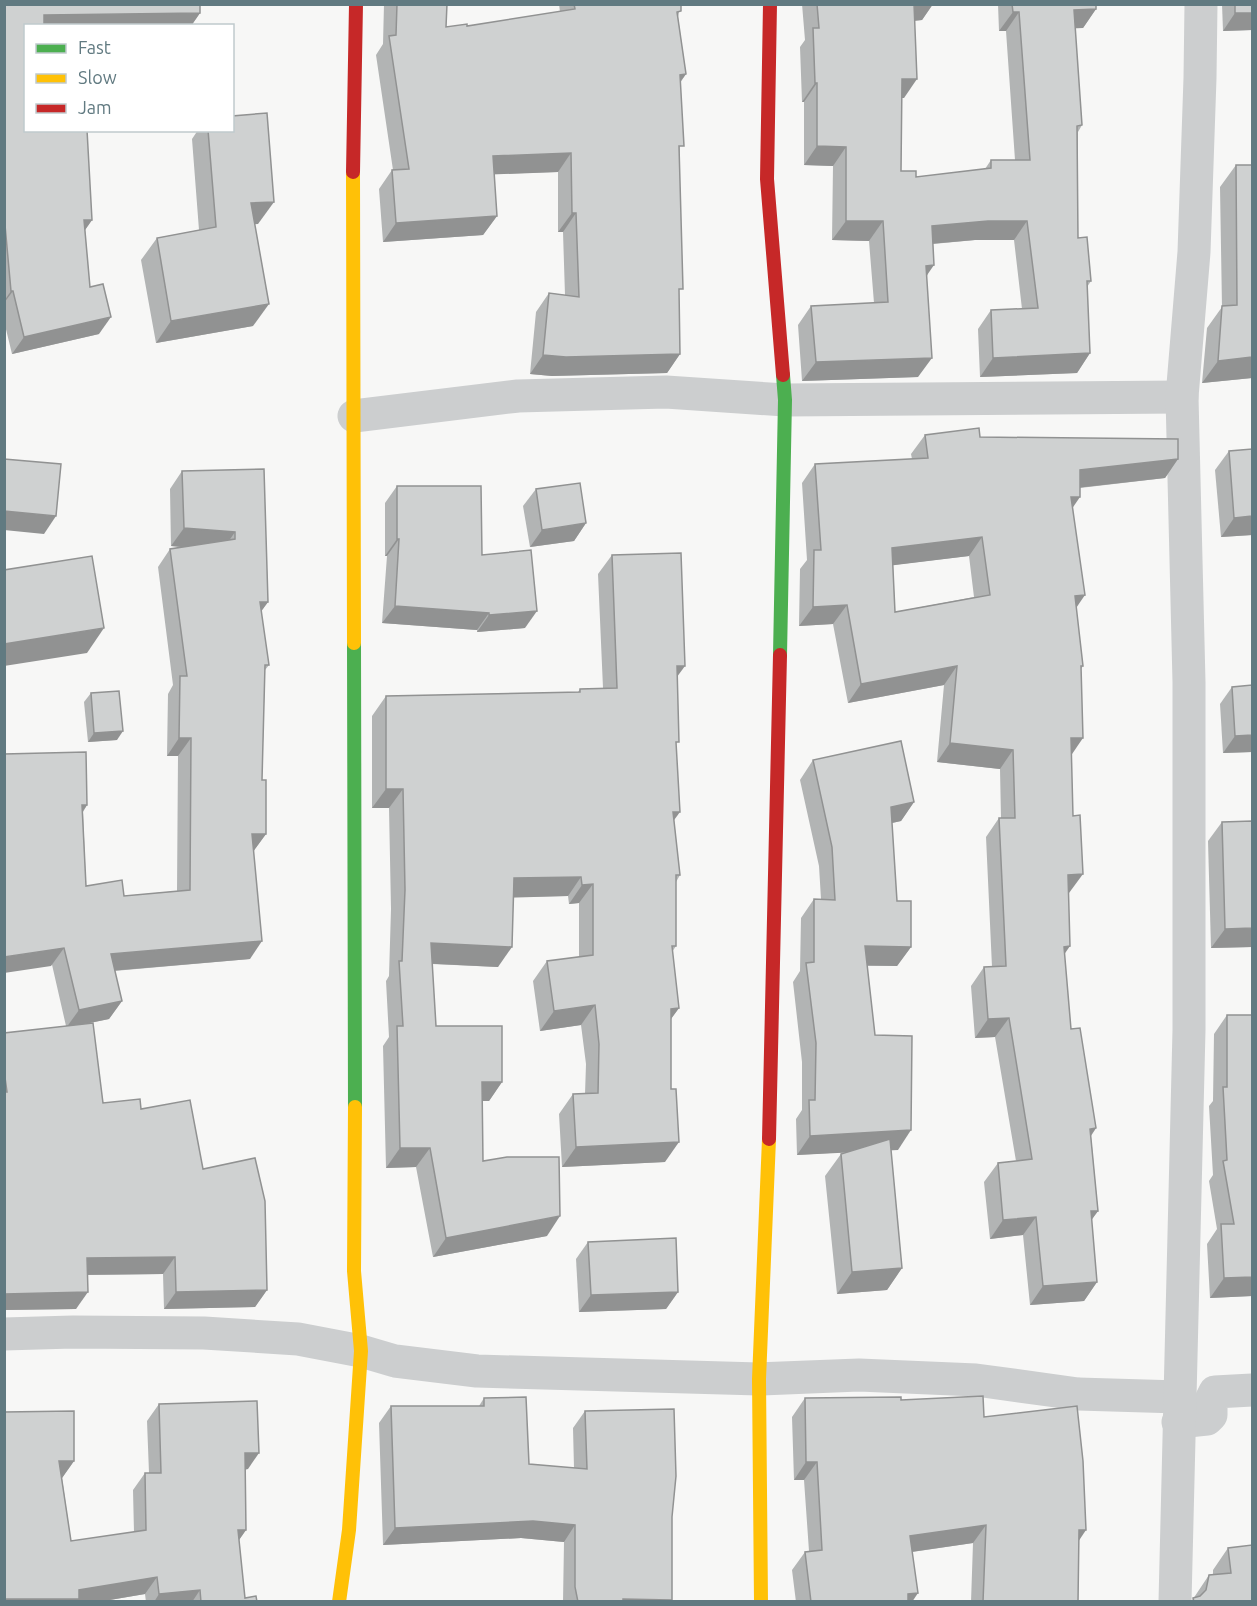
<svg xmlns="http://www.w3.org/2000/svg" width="1257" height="1606" font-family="Ubuntu,sans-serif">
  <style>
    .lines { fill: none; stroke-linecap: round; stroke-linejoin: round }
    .street { stroke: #cccecf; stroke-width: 33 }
    .fast { stroke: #4caf50; stroke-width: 14 }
    .slow { stroke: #ffc107; stroke-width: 14 }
    .jam { stroke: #c62828; stroke-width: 14 }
    .wall { fill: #b2b4b4; fill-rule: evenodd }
    .shaded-wall { fill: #919292 }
    .building { fill: #cfd1d1; stroke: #919292; stroke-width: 1.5; fill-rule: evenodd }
  </style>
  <rect width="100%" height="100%" fill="#f7f7f6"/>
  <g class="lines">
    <g class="street">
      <polyline points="354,416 518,396 666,392 785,400 1182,397"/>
      <polyline points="4,1334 73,1332 204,1333 298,1339 361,1351 395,1361 477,1371 759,1379 859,1375 976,1380 1078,1394 1179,1397"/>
      <polyline points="1178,1422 1207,1419 1211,1415 1211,1400 1215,1392 1252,1390"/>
      <polyline points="1175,1602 1189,1030 1189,682 1182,397 1194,252 1200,78 1201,4"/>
    </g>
    <g class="fast">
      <polyline points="354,643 355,1107"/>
      <polyline points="780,655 785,400 783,375"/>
    </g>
    <g class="slow">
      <polyline points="353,172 354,643"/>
      <polyline points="339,1602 349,1530 361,1351 354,1271 355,1107"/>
      <polyline points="761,1602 759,1379 769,1139"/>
    </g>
    <g class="jam">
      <polyline points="770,4 767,179 783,375"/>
      <polyline points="353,172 356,4"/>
      <polyline points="769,1139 780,655"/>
    </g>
  </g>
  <g class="wall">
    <polygon points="4,4 200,13 191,26 26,26 26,130 92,220 85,230 90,287 99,334 12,354 4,321"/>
    <polygon points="384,4 447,4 446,27 467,26 560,12 559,4 681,4 678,17 686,74 680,83 679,295 680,354 667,373 552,376 530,374 536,312 549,293 565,295 563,232 558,232 558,172 494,174 497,216 483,235 383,242 379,189 392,170 393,170 376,55 383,44"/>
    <polygon points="802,4 933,4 922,20 914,21 904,98 902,98 901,171 916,177 985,169 991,160 1015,160 1006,31 999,31 998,4 1096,4 1096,9 1083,28 1075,28 1082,125 1078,132 1078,238 1091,281 1087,287 1090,353 1077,373 980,377 978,329 991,310 1022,309 1014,240 975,240 933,244 927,276 918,377 802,381 798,325 811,306 874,303 869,241 832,240 833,166 804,165 804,102 802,102 800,47 805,40"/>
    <polygon points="1222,4 1252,4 1252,30 1223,31"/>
    <polygon points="198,130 232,130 258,224 255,224 253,326 156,343 141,260 157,238 199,230 192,139"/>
    <polygon points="1236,165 1252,378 1202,383 1207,328 1222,307 1220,187"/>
    <path d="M925,435L980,437L1178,459L1165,478L1080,488L1073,507L1076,608L1083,666L1081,669L1071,755L1069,893H1068L1064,954L1071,1029L1096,1128L1091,1136L1098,1211L1091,1220L1097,1282L1084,1301L1030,1305L1023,1235L990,1239L984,1182L998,1163L1016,1161L995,1037L975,1038L971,986L984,967H992L986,837L999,818H1001L1000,769L937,762L944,685L848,703L833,624L799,626L800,569L807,560L802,483L815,464L912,459L911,454ZM969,556L974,597L895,612L893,565Z"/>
    <polygon points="1252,449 1252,535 1221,537 1215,470 1229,451"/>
    <polygon points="264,469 268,602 261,611 269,665 265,670 262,780 266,834 254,850 250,959 114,971 122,1001 109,1019 84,1024 103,1103 141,1109 203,1169 267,1290 255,1307 164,1309 163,1274 87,1275 76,1309 4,1310 4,1033 66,1026 4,754 87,805 83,812 86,886 124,896 177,891 178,756 167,756 168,694 173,685 158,567 170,549 183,547 171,546 170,489 182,471"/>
    <polygon points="397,486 482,555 525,628 477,632 477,630 382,623 387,556 385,556 385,503"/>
    <polygon points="536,489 586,523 574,541 530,547 523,506"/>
    <polygon points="612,555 677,676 674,820 680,875 676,882 676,946 672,952 679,1008 671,1019 665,1162 562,1167 559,1114 573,1094 585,1094 586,1064 581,1025 540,1031 533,981 547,961 579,957 579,903 569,904 568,896 513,897 498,967 432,964 436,1026 502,1082 489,1101 482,1101 483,1161 547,1236 433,1257 416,1167 386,1168 383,1046 389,1037 386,981 389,976 391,909 389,808 372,808 372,716 386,696 578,692 580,689 603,688 598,574"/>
    <polygon points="1232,687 1252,752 1223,753 1220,704"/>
    <polygon points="91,693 117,740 88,742 84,702"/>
    <polygon points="813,760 914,802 901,821 892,823 897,901 911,947 897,966 867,966 875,1035 898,1150 891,1150 902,1268 887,1290 837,1294 825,1176 841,1154 847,1152 797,1155 796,1119 802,1110 802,1062 793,982 800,971 801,918 814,899 821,899 819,866 800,780"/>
    <polygon points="1222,822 1252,947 1211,948 1208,841"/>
    <polygon points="1227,1015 1252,1296 1210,1298 1207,1244 1217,1229 1209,1181 1213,1175 1209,1106 1213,1101 1214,1034"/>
    <polygon points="588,1242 678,1292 666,1309 579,1312 576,1259"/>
    <polygon points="484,1398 529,1464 574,1468 573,1428 585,1411 672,1517 672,1600 671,1602 563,1602 564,1542 521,1538 383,1545 379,1423 391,1406 479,1406"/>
    <polygon points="805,1398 901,1400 984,1417 1079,1540 1078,1602 971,1602 973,1543 912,1552 912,1602 796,1602 792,1570 805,1552 809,1551 804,1480 794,1480 792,1417"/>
    <polygon points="159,1404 248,1469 245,1470 246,1530 239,1540 245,1598 257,1602 146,1602 145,1594 98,1602 4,1602 4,1412 74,1461 62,1478 71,1541 134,1532 133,1490 145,1473 149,1473 147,1421"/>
    <polygon points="1228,1548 1252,1602 1191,1602 1209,1575 1213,1575 1213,1570"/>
  </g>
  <g class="shaded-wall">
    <polygon points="912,4 933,4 922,20 900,22"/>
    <polygon points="1096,9 1083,28 1060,29 1074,10"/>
    <polygon points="1013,12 1019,12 1006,31 999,31"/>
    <polygon points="200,13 191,26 37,26 44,15"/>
    <polygon points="1235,13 1252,13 1252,30 1223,31"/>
    <polygon points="686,74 672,93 680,75"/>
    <polygon points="902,79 917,79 904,98 888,98"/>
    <polygon points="815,83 817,83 804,102 802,102"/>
    <polygon points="817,146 846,147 833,166 804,165"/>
    <polygon points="571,153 558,172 479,175 493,156"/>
    <polygon points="274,202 258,224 236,225 251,203"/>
    <polygon points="572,213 576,213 563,232 558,232"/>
    <polygon points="497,216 483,235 383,242 396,223"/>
    <polygon points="84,220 92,220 80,237"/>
    <polygon points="846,221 883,221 869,241 832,240"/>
    <polygon points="988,221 1027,221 1014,240 975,240 918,245 932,226"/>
    <polygon points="934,265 921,284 926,266"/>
    <polygon points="11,291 13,291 4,303 4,301"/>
    <polygon points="269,304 253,326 156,343 171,321"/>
    <polygon points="111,317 99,334 12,354 24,337"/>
    <polygon points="1090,353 1077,373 980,377 993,358"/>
    <polygon points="680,354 667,373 552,376 530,374 543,355"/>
    <polygon points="1252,357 1252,378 1202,383 1218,361"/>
    <polygon points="932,358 918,377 802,381 816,362"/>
    <polygon points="1178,459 1165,478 1067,489 1080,470"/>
    <polygon points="1071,497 1080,497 1067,516"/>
    <polygon points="4,511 56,516 44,534 4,530"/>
    <polygon points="1252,516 1252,535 1221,537 1234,518"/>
    <polygon points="586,523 574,541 530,547 542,530"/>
    <polygon points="184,528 235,532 222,551 171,546"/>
    <polygon points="982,537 969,556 879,567 892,548"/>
    <polygon points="397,539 399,539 387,556 385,556"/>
    <polygon points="1085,595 1072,614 1075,596"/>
    <polygon points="260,602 268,602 255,620"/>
    <polygon points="847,605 833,624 799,626 813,607"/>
    <polygon points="395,606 489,613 477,630 382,623"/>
    <polygon points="537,611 525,628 477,632 489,615"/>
    <polygon points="104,628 87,653 4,666 4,644"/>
    <polygon points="677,666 685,666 671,685"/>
    <polygon points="957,666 944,685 848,703 861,684"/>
    <polygon points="123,731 117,740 88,742 94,733"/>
    <polygon points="1252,735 1252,752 1223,753 1235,736"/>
    <polygon points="179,738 191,738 178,756 167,756"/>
    <polygon points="1071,738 1083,738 1070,757"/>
    <polygon points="950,743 1013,750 1000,769 937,762"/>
    <polygon points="386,789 403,789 389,808 372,808"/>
    <polygon points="914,802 901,821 878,826 891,807"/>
    <polygon points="82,805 87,805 75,823"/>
    <polygon points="673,812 680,812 666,831"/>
    <polygon points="252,834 266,834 253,852"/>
    <polygon points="1083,874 1069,893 1054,893 1068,875"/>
    <polygon points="581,877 568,896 500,898 514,878"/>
    <polygon points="593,884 579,903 569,904 582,885"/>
    <polygon points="1252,928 1252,947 1211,948 1225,929"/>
    <polygon points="262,941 250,959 98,972 111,954"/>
    <polygon points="431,943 512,947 498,967 417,963"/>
    <polygon points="865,946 911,947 897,966 852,965"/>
    <polygon points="1070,946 1057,965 1064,947"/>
    <polygon points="64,948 51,966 4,973 4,957"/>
    <polygon points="122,1001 109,1019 66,1028 79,1010"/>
    <polygon points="595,1005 581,1025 540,1031 554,1011"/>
    <polygon points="679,1008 665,1027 671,1009"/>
    <polygon points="1009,1018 995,1037 975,1038 988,1019"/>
    <polygon points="482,1082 502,1082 489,1101 468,1101"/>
    <polygon points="1096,1128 1083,1147 1090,1129"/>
    <polygon points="911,1130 898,1150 797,1155 810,1136"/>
    <polygon points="679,1142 665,1162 562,1167 576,1147"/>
    <polygon points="400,1148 430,1148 416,1167 386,1168"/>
    <polygon points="1091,1211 1098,1211 1085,1229"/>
    <polygon points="560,1216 547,1236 433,1257 446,1238"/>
    <polygon points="1036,1217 1023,1235 990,1239 1003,1220"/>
    <polygon points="175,1257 163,1274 75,1275 87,1258"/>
    <polygon points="902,1268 887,1290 837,1294 852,1272"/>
    <polygon points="1252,1277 1252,1296 1210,1298 1224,1278"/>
    <polygon points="1097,1282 1084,1301 1030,1305 1043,1286"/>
    <polygon points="267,1290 255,1307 164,1309 176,1292"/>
    <polygon points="88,1292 76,1309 4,1310 4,1294"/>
    <polygon points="678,1292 666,1309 579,1312 591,1295"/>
    <polygon points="245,1453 259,1453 248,1469 233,1470"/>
    <polygon points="59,1461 74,1461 62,1478 47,1478"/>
    <polygon points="806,1462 817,1462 804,1480 794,1480"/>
    <polygon points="533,1521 575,1525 564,1542 521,1538 383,1545 395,1528"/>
    <polygon points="986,1525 973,1543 897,1554 910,1536"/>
    <polygon points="238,1530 246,1530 234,1547"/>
    <polygon points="1079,1530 1086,1530 1074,1548"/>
    <polygon points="157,1577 145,1594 98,1602 4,1602 4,1599 79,1590"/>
    <polygon points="200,1590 192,1602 154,1602 159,1594"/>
    <polygon points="918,1593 912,1602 903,1602 908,1594"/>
    <polygon points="623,1599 672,1600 671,1602 621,1602"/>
  </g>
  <g class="building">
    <polygon points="4,4 200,4 200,13 44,15 44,26 26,26 26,130 87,130 92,220 84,220 90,287 103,284 111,317 24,337 13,291 11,291 5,225 4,225"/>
    <polygon points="397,4 447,4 446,27 467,24 467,26 575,9 574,4 681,4 681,11 677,12 686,74 680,75 684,146 679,146 683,289 679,289 680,354 566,357 543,355 549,293 579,297 576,213 572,213 571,153 493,156 497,216 396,223 392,170 409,169 389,36 396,35"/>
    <polygon points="817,4 914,4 917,79 902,79 901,171 916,171 916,177 991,168 991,160 1030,160 1019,12 1013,12 1012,4 1096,4 1096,9 1074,10 1082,125 1077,126 1078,238 1087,237 1091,281 1087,281 1090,353 993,358 991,310 1038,308 1027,221 988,221 932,226 934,265 926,266 932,358 816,362 811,306 888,302 883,221 846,221 846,147 817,146 817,83 815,83 813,28 819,28"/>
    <rect x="1235" y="4" width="17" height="9"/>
    <polygon points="267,113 274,202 251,203 269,304 171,321 157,238 216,227 208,130 232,130 232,116"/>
    <polygon points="1236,165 1252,165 1252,357 1218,361 1222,306 1237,305"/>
    <path d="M979,428L980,437L1178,439V459L1080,470V497H1071L1085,595L1075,596L1083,666H1081L1083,738H1071L1073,816L1080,815L1083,874L1068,875L1070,946L1064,947L1071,1029L1080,1028L1096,1128L1090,1129L1098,1211H1091L1097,1282L1043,1286L1036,1217L1003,1220L998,1163L1032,1159L1009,1018L988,1019L984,967L1006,966L999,818H1015L1013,750L950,743L957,666L861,684L847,605L813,607L814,550H821L815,464L928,458L925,435ZM982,537L990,595L895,612L892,548Z"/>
    <polygon points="1252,449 1252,516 1234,518 1229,451"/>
    <polygon points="4,459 61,464 56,516 4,511"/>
    <polygon points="264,469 268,602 260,602 269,665 265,665 262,780 266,780 266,834 252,834 262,941 111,954 122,1001 79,1010 64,948 4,957 4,754 86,752 87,805 82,805 86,886 122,880 124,896 190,890 191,738 179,738 180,676 187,676 170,549 235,539 235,532 184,528 182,471"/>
    <polygon points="580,483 586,523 542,530 536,489"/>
    <polygon points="397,486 481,486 482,555 531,550 537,611 489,615 489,613 395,606 399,539 397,539"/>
    <polygon points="681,553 685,666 677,666 679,742 676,742 680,812 673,812 680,875 676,875 676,946 672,946 679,1008 671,1009 671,1089 676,1089 679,1142 576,1147 573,1094 598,1093 599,1044 595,1005 554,1011 547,961 593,955 593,884 582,885 581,877 514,878 512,947 431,943 436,1026 502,1026 502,1082 482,1082 483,1161 507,1157 559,1157 560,1216 446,1238 430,1148 400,1148 397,1026 403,1026 399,961 402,961 405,890 403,789 386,789 386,696 580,692 580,689 617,688 612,555"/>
    <polygon points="92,556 104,628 4,644 4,570"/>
    <polygon points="1252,685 1252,735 1235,736 1232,687"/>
    <polygon points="119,691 123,731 94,733 91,693"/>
    <polygon points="901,741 914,802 891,807 897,901 911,901 911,947 865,946 875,1035 912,1036 911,1130 810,1136 809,1100 815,1100 816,1043 806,963 814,962 814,899 835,900 832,847 813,760"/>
    <polygon points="1252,821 1252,928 1225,929 1222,822"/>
    <polygon points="1227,1015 1252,1015 1252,1277 1224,1278 1221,1224 1234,1224 1223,1161 1227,1160 1223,1087 1227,1087"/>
    <polygon points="93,1023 103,1103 140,1099 141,1109 190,1100 203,1169 255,1158 265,1201 267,1290 176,1292 175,1257 87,1258 88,1292 4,1294 4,1092 7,1092 4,1070 4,1033"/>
    <polygon points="890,1139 902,1268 852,1272 841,1154"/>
    <polygon points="676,1238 678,1292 591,1295 588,1242"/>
    <polygon points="983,1396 984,1417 1077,1406 1083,1461 1086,1530 1079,1530 1078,1602 983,1602 986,1525 910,1536 918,1593 908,1594 908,1602 811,1602 805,1552 822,1550 817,1462 806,1462 805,1398 901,1397 901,1400"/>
    <polygon points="526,1397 529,1464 587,1469 585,1411 674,1409 676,1476 672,1517 672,1600 623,1599 623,1602 578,1602 575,1587 575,1525 533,1521 395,1528 391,1406 484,1406 484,1398"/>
    <polygon points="257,1401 259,1453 245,1453 246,1530 238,1530 245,1598 256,1596 257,1602 201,1602 200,1590 159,1594 157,1577 79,1590 79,1599 4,1599 4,1412 74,1411 74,1461 59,1461 71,1541 146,1530 145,1473 161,1473 159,1404"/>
    <polygon points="1252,1545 1252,1602 1194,1602 1193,1598 1200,1596 1206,1590 1209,1575 1231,1573 1228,1548"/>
  </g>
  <rect width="1257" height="1606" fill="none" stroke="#617a81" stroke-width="12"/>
  <rect x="24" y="24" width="210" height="108" fill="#ffffff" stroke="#c0cacd" stroke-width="1.5"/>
  <rect x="36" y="44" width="30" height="9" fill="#4caf50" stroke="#c0cacd" stroke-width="1.5"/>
  <text x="78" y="54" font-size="18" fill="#617a81">Fast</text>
  <rect x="36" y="74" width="30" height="9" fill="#ffc107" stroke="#c0cacd" stroke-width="1.5"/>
  <text x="78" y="84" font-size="18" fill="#617a81">Slow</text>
  <rect x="36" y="104" width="30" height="9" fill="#c62828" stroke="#c0cacd" stroke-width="1.5"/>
  <text x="78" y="114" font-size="18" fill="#617a81">Jam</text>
</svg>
